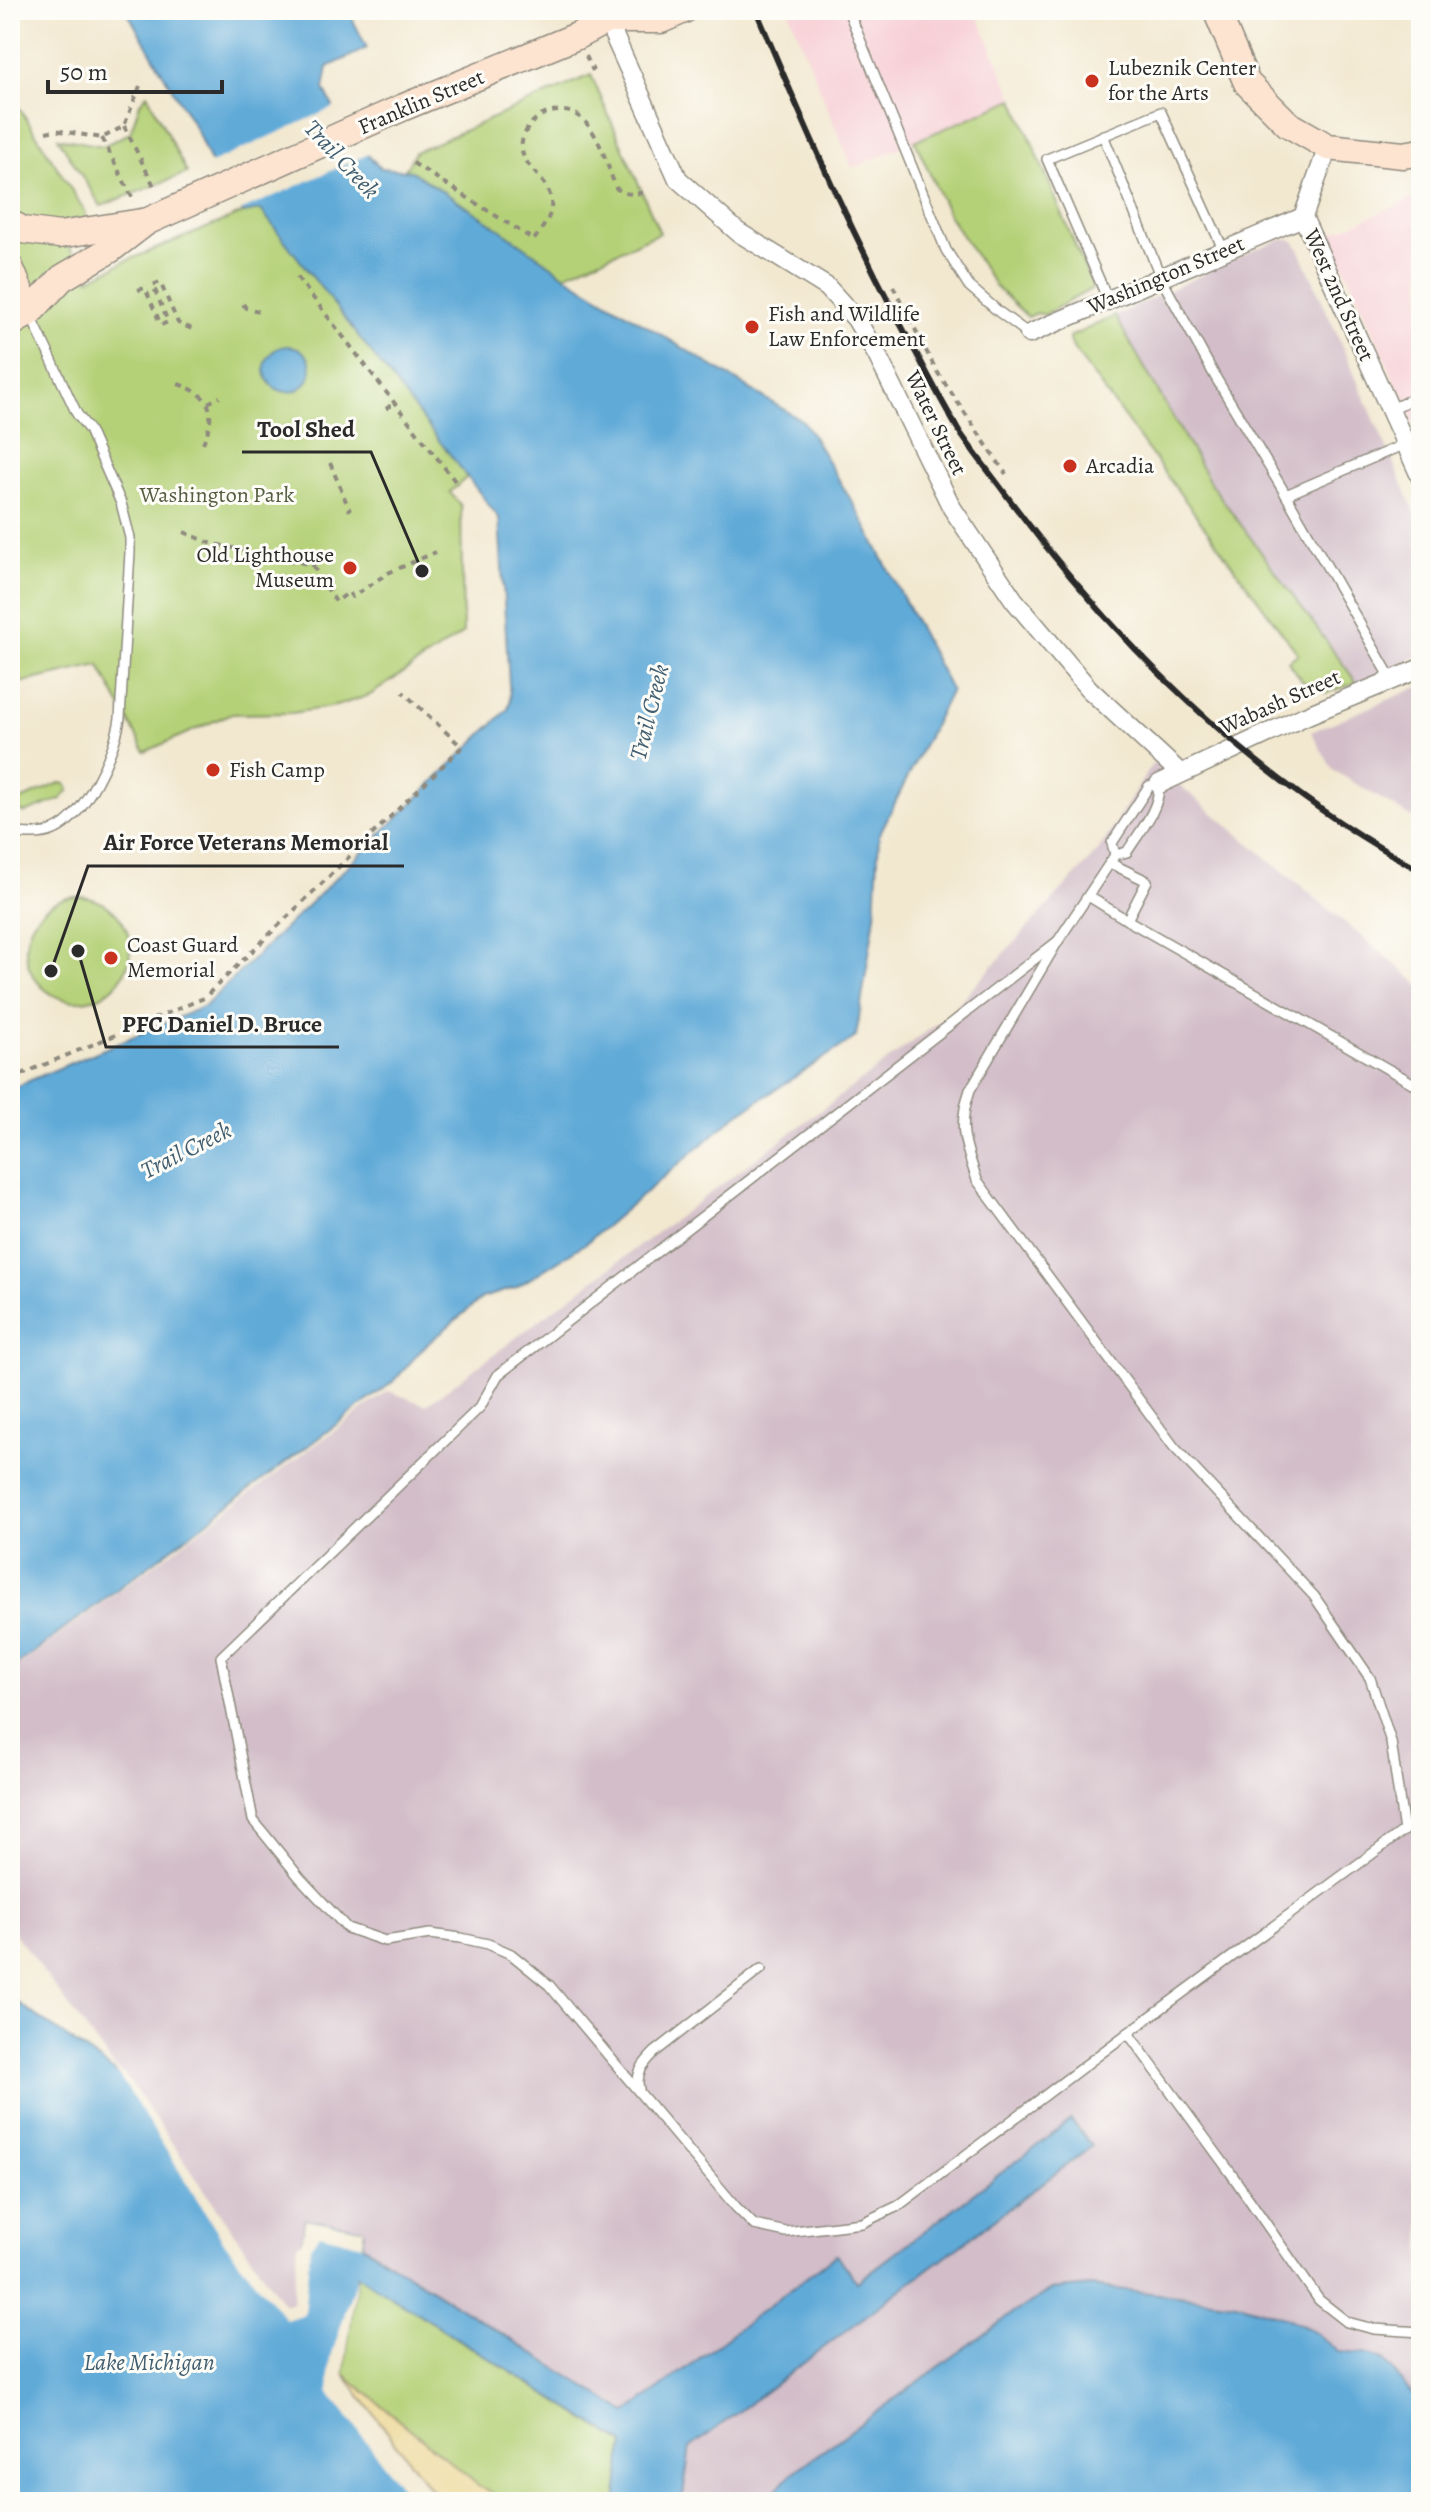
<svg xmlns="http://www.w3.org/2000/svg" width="1431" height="2512" font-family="Alegreya,serif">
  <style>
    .built { fill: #f7cfd5 }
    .industrial { fill: #d2bdc8 }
    .green { fill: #b5d178; stroke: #707e52; stroke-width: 2 }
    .sand { fill: #eeda9e; stroke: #8c8264; stroke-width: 2 }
    .water { fill: #60aad8; stroke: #466a82; stroke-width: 2 }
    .pier { fill: #f2e8d0 }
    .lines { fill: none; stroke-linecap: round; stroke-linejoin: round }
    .lane-casing { stroke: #8e8a7e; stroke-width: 12 }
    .street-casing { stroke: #8e8a7e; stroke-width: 21 }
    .secondary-casing { stroke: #8e8a7e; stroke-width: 29 }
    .path { stroke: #8e8a7e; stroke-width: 4; stroke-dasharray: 6 6; stroke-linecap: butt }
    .lane { stroke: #fff; stroke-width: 9 }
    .street { stroke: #fff; stroke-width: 18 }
    .secondary { stroke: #fde4d1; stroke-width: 26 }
    .rail { stroke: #2b2b2b; stroke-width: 6 }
    .poi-dot { fill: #c8321e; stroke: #fdfcf7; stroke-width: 3 }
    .labels { text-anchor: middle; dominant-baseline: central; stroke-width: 6; stroke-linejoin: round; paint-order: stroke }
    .poi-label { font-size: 22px; fill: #2b2b2b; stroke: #fdfcf7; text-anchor: start }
    .street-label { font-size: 22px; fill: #2b2b2b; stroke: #fdfcf7 }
    .park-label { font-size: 22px; fill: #545d42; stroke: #fdfcf7 }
    .water-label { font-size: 24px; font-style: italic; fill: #405e70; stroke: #fdfcf7 }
    .leader { fill: none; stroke: #2b2b2b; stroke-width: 3 }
    .callout-dot { fill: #2b2b2b; stroke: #fdfcf7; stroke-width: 3 }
    .callout-label { font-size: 24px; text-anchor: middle; font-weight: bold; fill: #2b2b2b; stroke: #fdfcf7; stroke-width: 6; stroke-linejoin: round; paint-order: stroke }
  </style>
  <rect width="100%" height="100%" fill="#fdfcf7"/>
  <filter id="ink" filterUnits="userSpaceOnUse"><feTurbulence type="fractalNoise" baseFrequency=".0125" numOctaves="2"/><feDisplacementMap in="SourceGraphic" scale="16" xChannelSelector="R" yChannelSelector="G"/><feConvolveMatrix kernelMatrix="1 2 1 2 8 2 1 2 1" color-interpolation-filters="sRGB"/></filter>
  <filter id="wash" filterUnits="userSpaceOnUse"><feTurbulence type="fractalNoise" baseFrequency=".006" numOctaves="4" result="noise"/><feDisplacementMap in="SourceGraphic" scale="32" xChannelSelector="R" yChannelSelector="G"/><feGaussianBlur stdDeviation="1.8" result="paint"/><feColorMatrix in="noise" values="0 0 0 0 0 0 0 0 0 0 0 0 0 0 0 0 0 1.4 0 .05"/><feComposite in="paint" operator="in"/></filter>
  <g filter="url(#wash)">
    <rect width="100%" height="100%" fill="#f2e8d0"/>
    <g class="built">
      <polygon points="788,10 975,10 1014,99 852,168"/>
      <polygon points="1421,195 1421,441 1330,234"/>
    </g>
    <g class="industrial">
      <polygon points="1290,239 1295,242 1301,253 1421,526 1421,655 1357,683 1211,484 1115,316 1256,249 1280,240"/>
      <polygon points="1421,686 1421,823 1333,770 1311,732"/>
      <polygon points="1153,763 1421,986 1421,2502 616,2502 624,2444 357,2275 295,2307 281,2306 121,2076 10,1927 10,1672 388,1391 426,1405 946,1017 1099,850"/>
    </g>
    <g class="green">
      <polygon points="591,75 660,233 564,275 487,220 411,171 405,170 415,152"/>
      <polygon points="10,93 86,213 86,219 56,225 89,279 126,261 243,213 261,209 467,477 450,492 461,506 463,633 370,695 336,706 292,713 230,714 145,752 99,665 10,685"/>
      <polygon points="147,94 187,173 101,206 58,138 103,146 130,133 140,103"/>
      <polygon points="1014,99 1093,288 1044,315 1037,313 1028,317 996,287 949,216 915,141"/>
      <polygon points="1115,316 1211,484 1357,683 1326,693 1303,682 1288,661 1298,654 1073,348 1069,337"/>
      <polygon points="60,783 66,784 69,790 61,799 25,813 18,810 16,805 18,801"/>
      <circle cx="78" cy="949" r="52"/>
      <polygon points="357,2275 624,2444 616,2502 469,2502 344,2374"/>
    </g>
    <polygon class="sand" points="344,2374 479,2486 507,2502 440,2502"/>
    <g class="water">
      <polygon points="126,10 348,10 367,48 328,67 324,89 348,136 381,168 411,171 487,220 567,277 804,422 860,515 951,690 879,835 875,916 856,1037 734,1117 586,1243 515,1288 482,1298 425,1346 394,1381 10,1670 10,1089 205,1006 508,709 510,701 499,518 261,210 243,213 209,160 197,131"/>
      <circle cx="288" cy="369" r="23"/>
      <polygon points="10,1997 121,2076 281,2306 295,2307 305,2219 364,2229 362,2245 627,2413 836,2255 857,2282 1071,2120 1092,2146 690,2448 682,2502 616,2502 624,2443 357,2275 339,2380 427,2502 10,2502"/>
      <polygon points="1090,2286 1237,2303 1284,2317 1314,2331 1338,2352 1363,2354 1383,2359 1421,2405 1421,2502 765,2502 790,2475 1013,2313 1051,2290"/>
    </g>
    <g class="pier">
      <polygon points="337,106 351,134 371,153 238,212 207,165"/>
      <polygon points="113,2066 124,2074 283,2303 292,2303 298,2243 302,2242 305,2219 364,2229 362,2245 320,2234 310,2247 304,2314 286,2320 226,2245"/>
      <polygon points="357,2275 343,2379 431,2502 412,2502 329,2392 331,2357"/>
    </g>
  </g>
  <g filter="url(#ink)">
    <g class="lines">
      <defs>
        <g id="lane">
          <polyline points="848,10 946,250 969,286 999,312 1029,334"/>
          <polyline points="1103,135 1161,278 1216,378 1286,495 1405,444"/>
          <polyline points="1108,300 1047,159 1161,112 1224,251"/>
          <polyline points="1390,410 1421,394"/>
          <polyline points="1286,495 1392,680"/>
          <path d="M10,832C24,834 41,836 54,830C85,817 116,750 120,718L130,552V538L121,503L89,430L77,414L31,316"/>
          <path d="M1115,855L1112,843L1149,786L1159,784C1160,809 1140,831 1127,852L1115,855L1058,941L970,1090C957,1127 965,1144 977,1180L1174,1447L1314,1596L1370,1678L1391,1742L1404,1831"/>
          <polyline points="1110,863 1147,881 1127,920 1421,1088"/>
          <polyline points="1088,896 1127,920"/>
          <polyline points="1058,941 498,1375 480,1407 221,1657 253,1820 300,1878 347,1928 385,1941 430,1934 461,1938 488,1944 511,1954 549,1985 736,2207 754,2225 786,2232 862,2223 898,2206 1128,2033 1421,1818"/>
          <polyline points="1128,2033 1230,2172 1319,2300 1347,2322 1374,2329 1421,2332"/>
          <path d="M639,2089C635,2073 644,2063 655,2052L761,1969"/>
        </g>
        <g id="street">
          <polyline points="607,20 678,179 738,232 827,287 856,319 877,355 952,508 1014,600 1089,689 1180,773"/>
          <polyline points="1328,147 1303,217 1421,478"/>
          <polyline points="1029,334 1303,217"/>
          <polyline points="1159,784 1305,716 1421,668"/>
        </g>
        <g id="secondary">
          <polyline points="1216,10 1247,83 1288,124 1328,147 1403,155 1421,152"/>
          <polyline points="607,20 661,20 684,10"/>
          <polyline points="10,223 23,230 59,235 148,221 404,107 577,36 607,20 616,10"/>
          <polyline points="10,267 29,313"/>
          <polyline points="10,324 29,313 62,278 111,249 145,223"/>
        </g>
      </defs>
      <use href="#lane" class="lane-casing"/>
      <use href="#street" class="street-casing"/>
      <use href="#secondary" class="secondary-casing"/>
      <g class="path">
        <polyline points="586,56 593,71"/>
        <polyline points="124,126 156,190"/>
        <polyline points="46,132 55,130 102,138 124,126 140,86"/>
        <polyline points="102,138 133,199"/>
        <path d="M413,163L534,240C542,228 553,216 551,201C549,172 503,162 530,125C538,115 549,111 562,111C595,111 606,164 616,188C626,195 633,195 645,192"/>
        <polyline points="297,277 458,485"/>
        <polyline points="893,286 936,370 1006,474"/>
        <polyline points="138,290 145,288 161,325 168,322 153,285 160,282 178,323 192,329"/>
        <polyline points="243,304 246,308 259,311"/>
        <path d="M178,384C212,395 217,412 203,443"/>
        <polyline points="208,403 220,397"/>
        <polyline points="386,409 394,403"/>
        <polyline points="330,463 350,511"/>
        <polyline points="184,532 210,543 312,565 334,552"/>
        <polyline points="300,546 336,602 349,592 352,597 388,573 436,552"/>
        <polyline points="10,1079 204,998 462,747 403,692"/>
      </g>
      <use href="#lane" class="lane"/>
      <use href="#street" class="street"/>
      <use href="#secondary" class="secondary"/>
      <path class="rail" d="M756,10C806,129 857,247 920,360C933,385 946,410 961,434C975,454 990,473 1004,492C1116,644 1254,781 1421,871"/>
    </g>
  </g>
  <g class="poi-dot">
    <circle cx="1092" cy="81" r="8"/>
    <circle cx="752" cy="327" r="8"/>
    <circle cx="1070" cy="466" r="8"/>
    <circle cx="350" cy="568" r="8"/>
    <circle cx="213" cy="770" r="8"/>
    <circle cx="111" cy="958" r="8"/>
  </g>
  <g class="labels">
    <g class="poi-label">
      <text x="1108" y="68">Lubeznik Center<tspan x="1108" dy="25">for the Arts</tspan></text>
      <text x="768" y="314">Fish and Wildlife<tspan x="768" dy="25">Law Enforcement</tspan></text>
      <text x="1086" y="466">Arcadia</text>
      <text x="334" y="555" text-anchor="end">Old Lighthouse<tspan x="334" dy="25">Museum</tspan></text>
      <text x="229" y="770">Fish Camp</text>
      <text x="127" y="945">Coast Guard<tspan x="127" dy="25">Memorial</tspan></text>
    </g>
    <g class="street-label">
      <text transform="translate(421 102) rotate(-23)">Franklin Street</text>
      <text transform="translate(1166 275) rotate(-23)">Washington Street</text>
      <text transform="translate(1339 295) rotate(66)">West 2nd Street</text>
      <text transform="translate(936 423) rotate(64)">Water Street</text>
      <text transform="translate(1280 702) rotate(-24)">Wabash Street</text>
    </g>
    <g class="park-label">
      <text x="217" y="495">Washington Park</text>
    </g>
    <g class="water-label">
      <text transform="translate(342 159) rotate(47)">Trail Creek</text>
      <text transform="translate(649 712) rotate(-76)">Trail Creek</text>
      <text transform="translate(186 1150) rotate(-27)">Trail Creek</text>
      <text x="149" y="2362">Lake Michigan</text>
    </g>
  </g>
  <path class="leader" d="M422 571L371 452H242M51 971L88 866H404M78 951L106 1047H339"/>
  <g class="callout-dot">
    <circle cx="422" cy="571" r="8"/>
    <circle cx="51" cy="971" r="8"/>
    <circle cx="78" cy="951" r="8"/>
  </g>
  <g class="callout-label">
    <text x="306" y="437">Tool Shed</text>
    <text x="246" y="850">Air Force Veterans Memorial</text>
    <text x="222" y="1032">PFC Daniel D. Bruce</text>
  </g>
  <rect width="1431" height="2512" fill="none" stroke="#fdfcf7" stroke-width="40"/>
  <path d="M48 80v12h174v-12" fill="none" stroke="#2b2b2b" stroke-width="4"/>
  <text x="60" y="80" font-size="24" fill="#2b2b2b" stroke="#fdfcf7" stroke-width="6" paint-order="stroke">50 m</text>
</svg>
